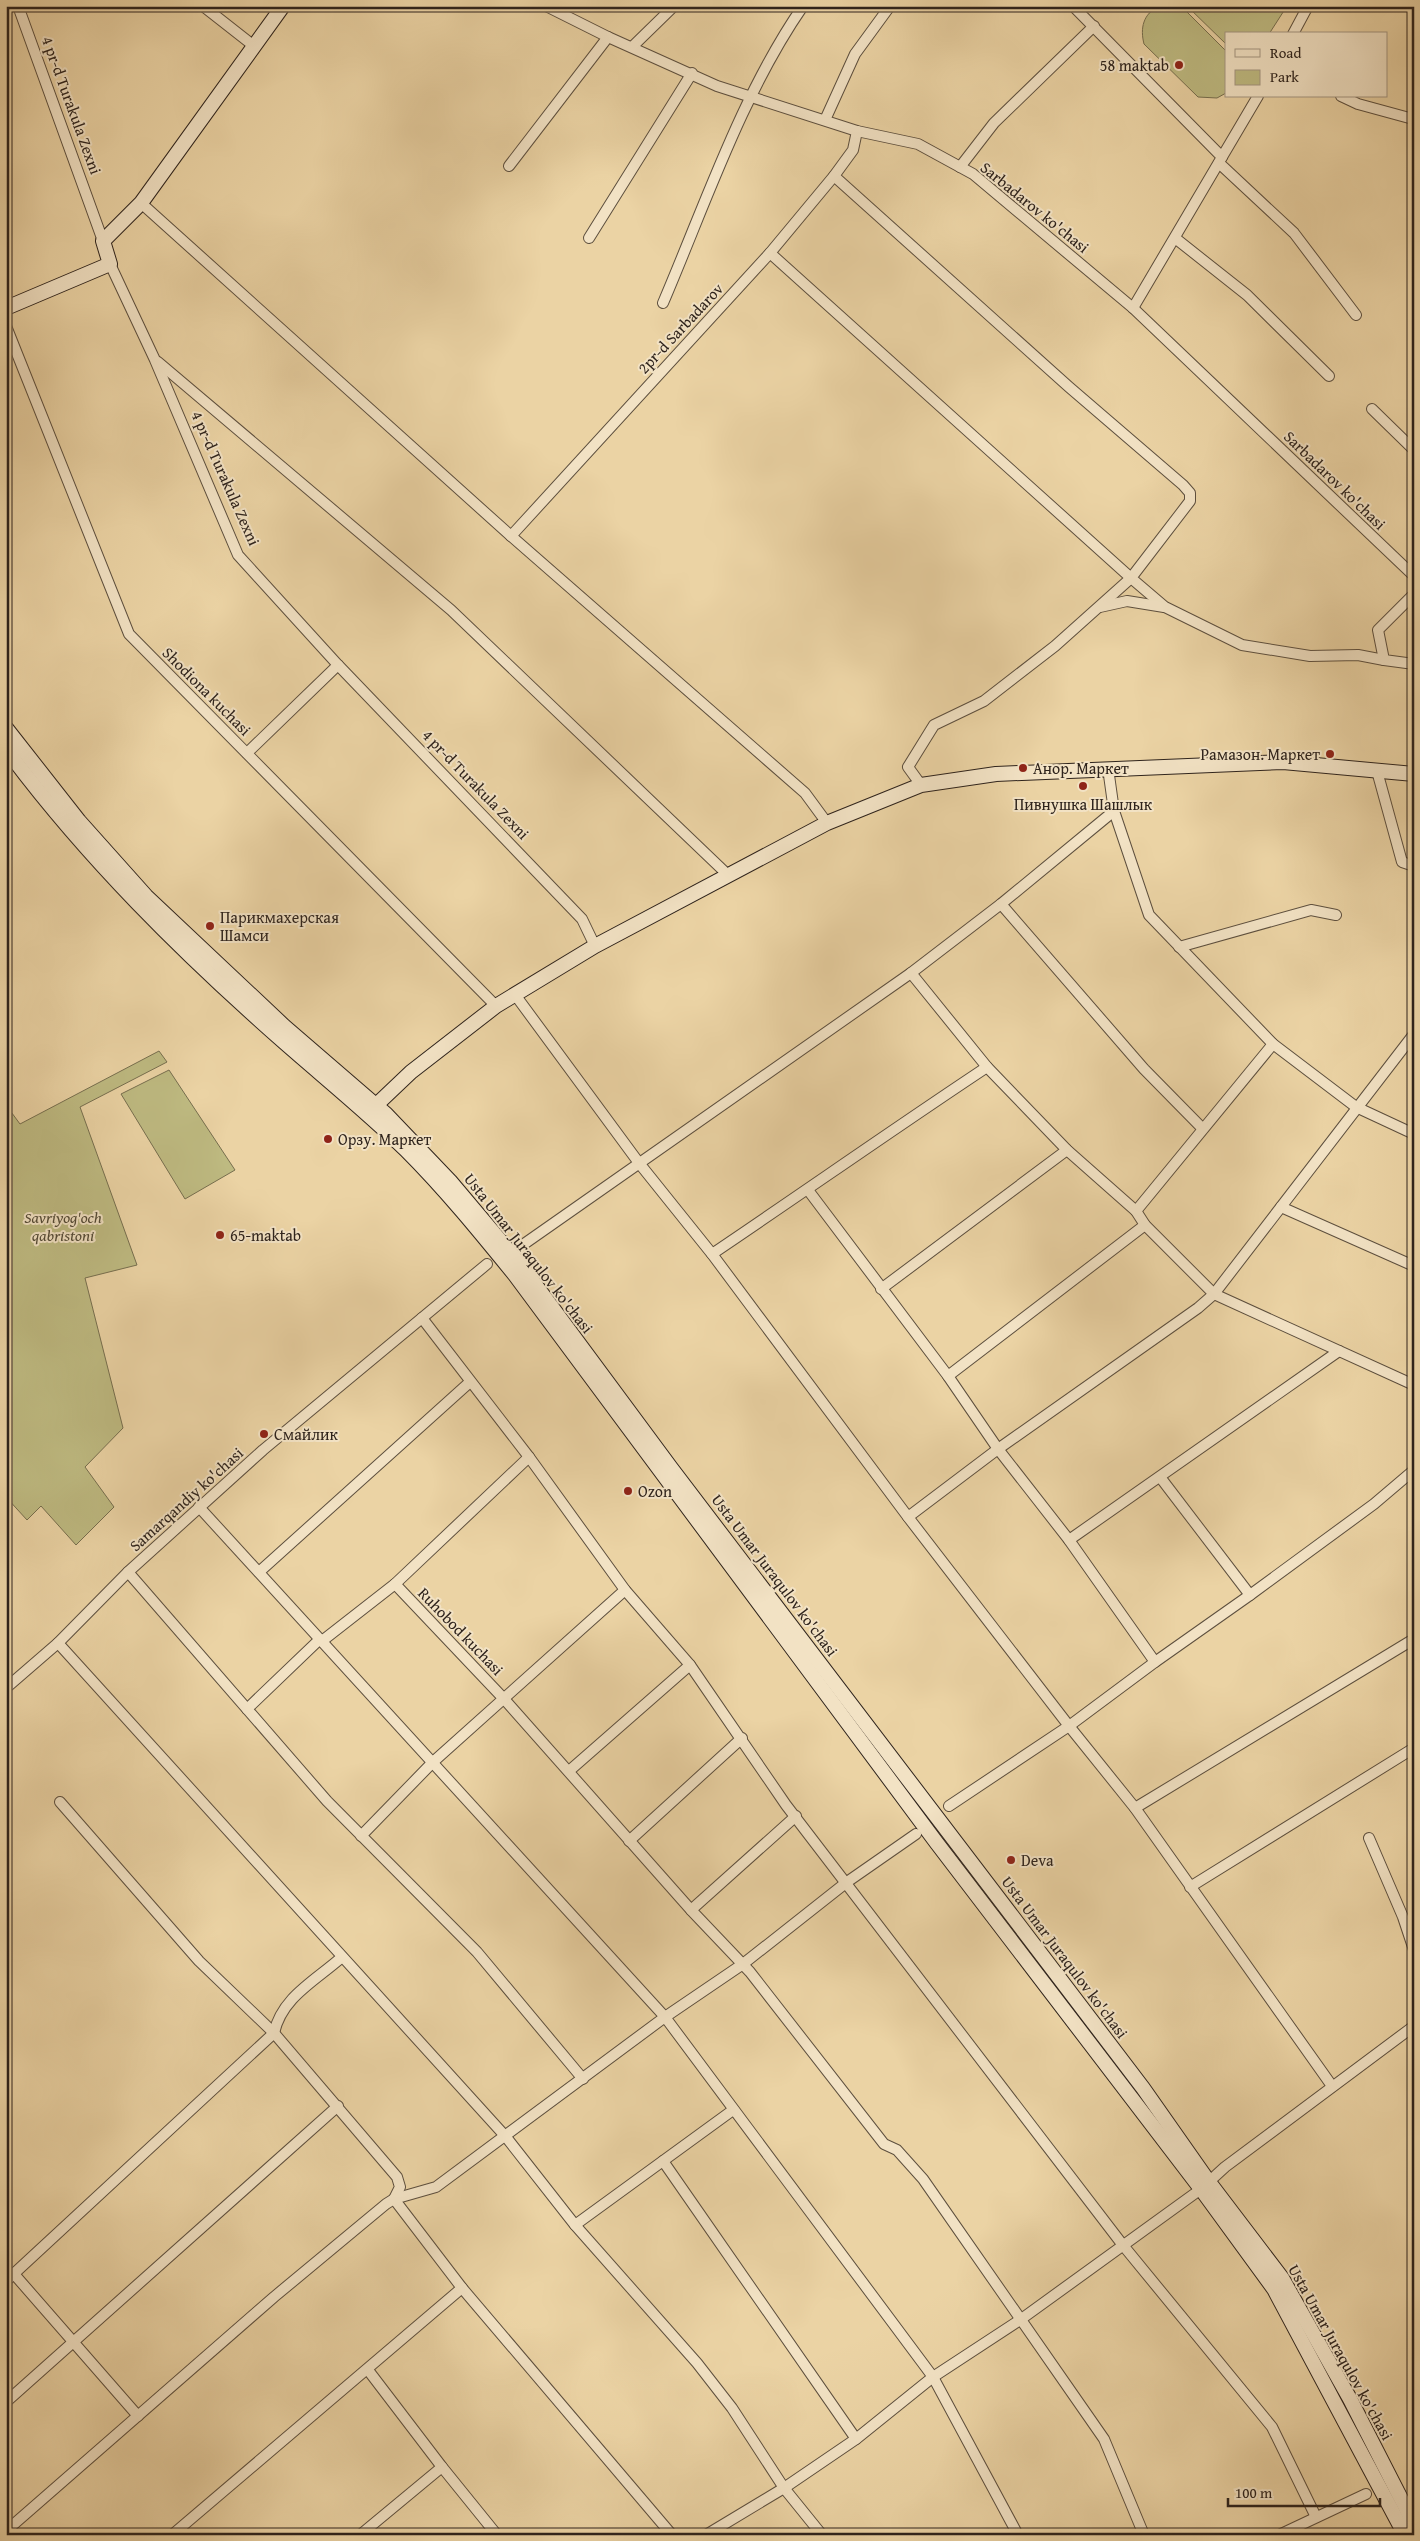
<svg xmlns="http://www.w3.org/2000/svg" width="1420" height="2541" font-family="'Gentium Book Plus',serif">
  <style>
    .green { fill: #beba81; stroke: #766e4e }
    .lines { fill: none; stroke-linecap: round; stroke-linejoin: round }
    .street-casing { stroke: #5d4f3e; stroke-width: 12 }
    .secondary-casing { stroke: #2e231c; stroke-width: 16 }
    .street { stroke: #f2e2c4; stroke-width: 10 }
    .secondary { stroke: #f2e2c4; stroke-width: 14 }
    .poi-dot { fill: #8f2418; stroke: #f2e2c4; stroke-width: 2 }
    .labels { text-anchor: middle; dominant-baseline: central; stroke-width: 4; stroke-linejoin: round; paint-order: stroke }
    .poi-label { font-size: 16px; fill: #2e231c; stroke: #f2e2c4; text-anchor: start }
    .street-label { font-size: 16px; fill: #2e231c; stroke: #f2e2c4 }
    .park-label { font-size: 16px; font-style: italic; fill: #524935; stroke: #f2e2c4 }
  </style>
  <rect width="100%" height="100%" fill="#ebd3a4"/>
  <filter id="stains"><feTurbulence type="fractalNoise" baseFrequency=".004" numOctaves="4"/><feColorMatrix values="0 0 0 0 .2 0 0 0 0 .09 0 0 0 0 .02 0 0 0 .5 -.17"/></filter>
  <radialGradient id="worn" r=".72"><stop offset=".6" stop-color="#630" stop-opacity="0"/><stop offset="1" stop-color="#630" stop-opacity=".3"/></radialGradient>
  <g class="green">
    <path d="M1159,6H1181L1226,51V93L1217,98L1198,97L1144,44C1140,28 1143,14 1159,6Z"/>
    <polygon points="1187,6 1287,6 1269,34 1226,34 1226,44"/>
    <polygon points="159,1051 167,1062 80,1107 137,1265 85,1278 123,1428 85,1467 114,1507 76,1545 41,1506 27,1520 6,1497 6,1105 20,1124"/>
    <polygon points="169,1070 235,1170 185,1199 121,1094"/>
  </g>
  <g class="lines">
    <defs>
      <g id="street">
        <polyline points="18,6 103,241"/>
        <polyline points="203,6 254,46"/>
        <polyline points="546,6 608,37 717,86 857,131 918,144 973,174 1133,308 1414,576"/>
        <polyline points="1073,6 1222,157 1133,308"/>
        <polyline points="1293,34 1308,6"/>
        <polyline points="632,47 674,6"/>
        <polyline points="1341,96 1358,104 1413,119"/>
        <polyline points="825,120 855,54 890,6"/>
        <polyline points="1222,157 1258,96"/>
        <polyline points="1219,163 1294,233 1356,315"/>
        <polyline points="509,166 608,37"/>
        <polyline points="960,167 994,123 1094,26"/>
        <polyline points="834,176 1069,387 1183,485 1190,493 1190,501 1131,578 1165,607 1242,645 1310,656 1358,655 1384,660"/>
        <polyline points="141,203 511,536 805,793 827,823"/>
        <polyline points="589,238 692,73"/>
        <polyline points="1175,238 1247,295 1329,376"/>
        <polyline points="770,253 1131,578 1055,646 984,701 934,725 908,767 921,785"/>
        <polyline points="110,264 155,360 238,555 338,665 582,919 595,946"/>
        <path d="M663,303C705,205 742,94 803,6"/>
        <polyline points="6,326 129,634 496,1006"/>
        <polyline points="158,362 451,610 728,875"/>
        <polyline points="1372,409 1414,450"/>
        <polyline points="511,536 770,253 834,176 853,150 857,131"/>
        <polyline points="1414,594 1378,630 1384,660 1414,664"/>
        <polyline points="1100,607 1127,601 1164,607"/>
        <polyline points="247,753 338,665"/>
        <polyline points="1108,768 1114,811 1149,915 1273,1044 1356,1107 1414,1134"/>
        <polyline points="1377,771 1402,862 1414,866"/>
        <polyline points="1001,904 1144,1069 1202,1128"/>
        <polyline points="1179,947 1311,910 1336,915"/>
        <polyline points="911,973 987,1067 1067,1150 1136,1211 1145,1225 1214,1294 1414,1385"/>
        <polyline points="516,996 639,1163 712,1254 908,1517 1069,1726 1135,1808 1332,2086"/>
        <polyline points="808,1190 948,1376 998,1449 1069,1540 1155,1662"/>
        <polyline points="1281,1207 1414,1266"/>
        <polyline points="1136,1211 1273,1044"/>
        <polyline points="524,1244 911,973 1001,904 1114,811"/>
        <path d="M712,1254C804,1192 895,1128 987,1067"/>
        <polyline points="881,1289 1067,1150"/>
        <polyline points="422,1318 529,1457 625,1590 690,1665 786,1805 1122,2244 1272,2427 1316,2517"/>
        <polyline points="948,1376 1145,1225"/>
        <polyline points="1160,1477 1250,1595"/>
        <polyline points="199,1507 665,2017 933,2377 1018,2535"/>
        <polyline points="908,1517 998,1449 1198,1308 1214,1294 1414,1034"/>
        <polyline points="1069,1540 1339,1351"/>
        <polyline points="128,1572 327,1801 477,1952 583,2079"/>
        <polyline points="259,1572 470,1382"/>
        <polyline points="395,1584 505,1700 691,1910 750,1972 884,2144 897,2150 923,2179 1104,2439 1144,2535"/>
        <polyline points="322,1641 395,1584 529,1457"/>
        <polyline points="58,1643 506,2137 575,2225 697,2363 732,2408 784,2488 822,2535"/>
        <polyline points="6,1688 58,1643 128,1572 263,1450 487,1264"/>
        <polyline points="247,1709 320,1639"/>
        <polyline points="569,1771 690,1665"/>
        <polyline points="60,1802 199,1961 274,2033 397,2177 400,2187 394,2199 462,2288 672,2535"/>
        <polyline points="949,1806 1069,1726 1155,1662 1250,1595 1374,1504 1414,1470"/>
        <polyline points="1135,1808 1414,1639"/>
        <polyline points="361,1836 433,1762 625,1590"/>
        <polyline points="1369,1838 1403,1917 1414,1950"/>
        <polyline points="629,1841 742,1738"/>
        <polyline points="1190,1887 1414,1748"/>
        <polyline points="691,1910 796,1816"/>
        <polyline points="663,2161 856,2439"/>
        <polyline points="575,2225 733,2110"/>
        <polyline points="14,2274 138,2416"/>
        <path d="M6,2281L274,2033C282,1997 315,1981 342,1957"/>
        <polyline points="368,2370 442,2467 497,2535"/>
        <polyline points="6,2402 338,2106"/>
        <polyline points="6,2531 274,2297 386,2204 394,2199 436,2187 665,2017 743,1964 847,1882 916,1834"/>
        <polyline points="172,2535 462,2288"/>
        <polyline points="360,2535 442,2467"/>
        <polyline points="706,2535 784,2488 856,2439 933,2377 1020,2320 1201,2189 1225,2167 1414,2026"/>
        <polyline points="1279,2535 1366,2494"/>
      </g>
      <g id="secondary">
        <polyline points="6,308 110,264 103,241 141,203 283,6"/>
        <polyline points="6,728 79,821 146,896 284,1026 386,1114 450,1181 520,1264 671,1468 1143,2088 1209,2182 1282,2278 1350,2399 1414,2524"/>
        <path d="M6,749C86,857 183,953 284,1042C325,1078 367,1112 406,1150C445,1189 480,1232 515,1275L936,1842L1201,2189L1274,2289L1405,2535"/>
        <polyline points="371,1110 411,1072 496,1006 595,946 827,823 921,785 996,774 1283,762 1414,774"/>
      </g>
    </defs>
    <use href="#street" class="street-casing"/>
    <use href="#secondary" class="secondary-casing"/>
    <use href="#street" class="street"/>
    <use href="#secondary" class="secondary"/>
  </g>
  <g class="poi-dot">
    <circle cx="1179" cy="65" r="5"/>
    <circle cx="1330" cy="754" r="5"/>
    <circle cx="1023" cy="768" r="5"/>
    <circle cx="1083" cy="786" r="5"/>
    <circle cx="210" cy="926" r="5"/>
    <circle cx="328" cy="1139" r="5"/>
    <circle cx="220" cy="1235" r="5"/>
    <circle cx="264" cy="1434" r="5"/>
    <circle cx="628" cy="1491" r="5"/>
    <circle cx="1011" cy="1860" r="5"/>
  </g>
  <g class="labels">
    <g class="poi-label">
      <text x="1169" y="65" text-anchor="end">58 maktab</text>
      <text x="1320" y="754" text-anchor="end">Рамазон. Маркет</text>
      <text x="1033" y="768">Анор. Маркет</text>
      <text x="1083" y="804" text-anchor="middle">Пивнушка Шашлык</text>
      <text x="220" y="917">Парикмахерская<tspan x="220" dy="18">Шамси</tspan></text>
      <text x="338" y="1139">Орзу. Маркет</text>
      <text x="230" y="1235">65-maktab</text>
      <text x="274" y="1434">Смайлик</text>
      <text x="638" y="1491">Ozon</text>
      <text x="1021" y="1860">Deva</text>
    </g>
    <g class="street-label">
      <text transform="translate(72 105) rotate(70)">4 pr-d Turakula Zexni</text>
      <text transform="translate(1035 207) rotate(39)">Sarbadarov ko'chasi</text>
      <text transform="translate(680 328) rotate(-47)">2pr-d Sarbadarov</text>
      <text transform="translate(226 478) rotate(66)">4 pr-d Turakula Zexni</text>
      <text transform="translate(1335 480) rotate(44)">Sarbadarov ko'chasi</text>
      <text transform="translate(207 691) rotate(45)">Shodiona kuchasi</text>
      <text transform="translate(476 784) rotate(46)">4 pr-d Turakula Zexni</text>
      <text transform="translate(529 1253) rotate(52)">Usta Umar Juraqulov ko'chasi</text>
      <text transform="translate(186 1499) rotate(-42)">Samarqandiy ko'chasi</text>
      <text transform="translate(775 1575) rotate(53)">Usta Umar Juraqulov ko'chasi</text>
      <text transform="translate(461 1631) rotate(46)">Ruhobod kuchasi</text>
      <text transform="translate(1065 1957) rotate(53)">Usta Umar Juraqulov ko'chasi</text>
      <text transform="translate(1341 2352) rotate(61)">Usta Umar Juraqulov ko'chasi</text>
    </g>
    <g class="park-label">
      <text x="63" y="1217">Savriyog'och<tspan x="63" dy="18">qabristoni</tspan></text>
    </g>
  </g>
  <rect width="1420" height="2541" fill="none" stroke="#ebd3a4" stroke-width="25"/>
  <rect x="8" y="8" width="1405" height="2526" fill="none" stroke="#2e231c" stroke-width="2.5"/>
  <rect x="12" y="12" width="1395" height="2516" fill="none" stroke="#2e231c"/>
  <rect x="1225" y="32" width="162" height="65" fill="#f2e2c4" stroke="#a49681"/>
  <rect x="1235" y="49" width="25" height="8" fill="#f2e2c4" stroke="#a49681"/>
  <text x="1270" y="58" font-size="15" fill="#2e231c">Road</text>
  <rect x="1235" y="70" width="25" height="15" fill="#beba81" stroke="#a49681"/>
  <text x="1270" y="82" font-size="15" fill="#2e231c">Park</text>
  <path d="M1228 2498v8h152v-8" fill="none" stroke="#2e231c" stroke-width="2.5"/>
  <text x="1235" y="2498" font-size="15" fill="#2e231c" stroke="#f2e2c4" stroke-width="4" paint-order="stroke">100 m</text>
  <rect width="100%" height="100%" filter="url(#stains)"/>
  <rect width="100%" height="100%" fill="url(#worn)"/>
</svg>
